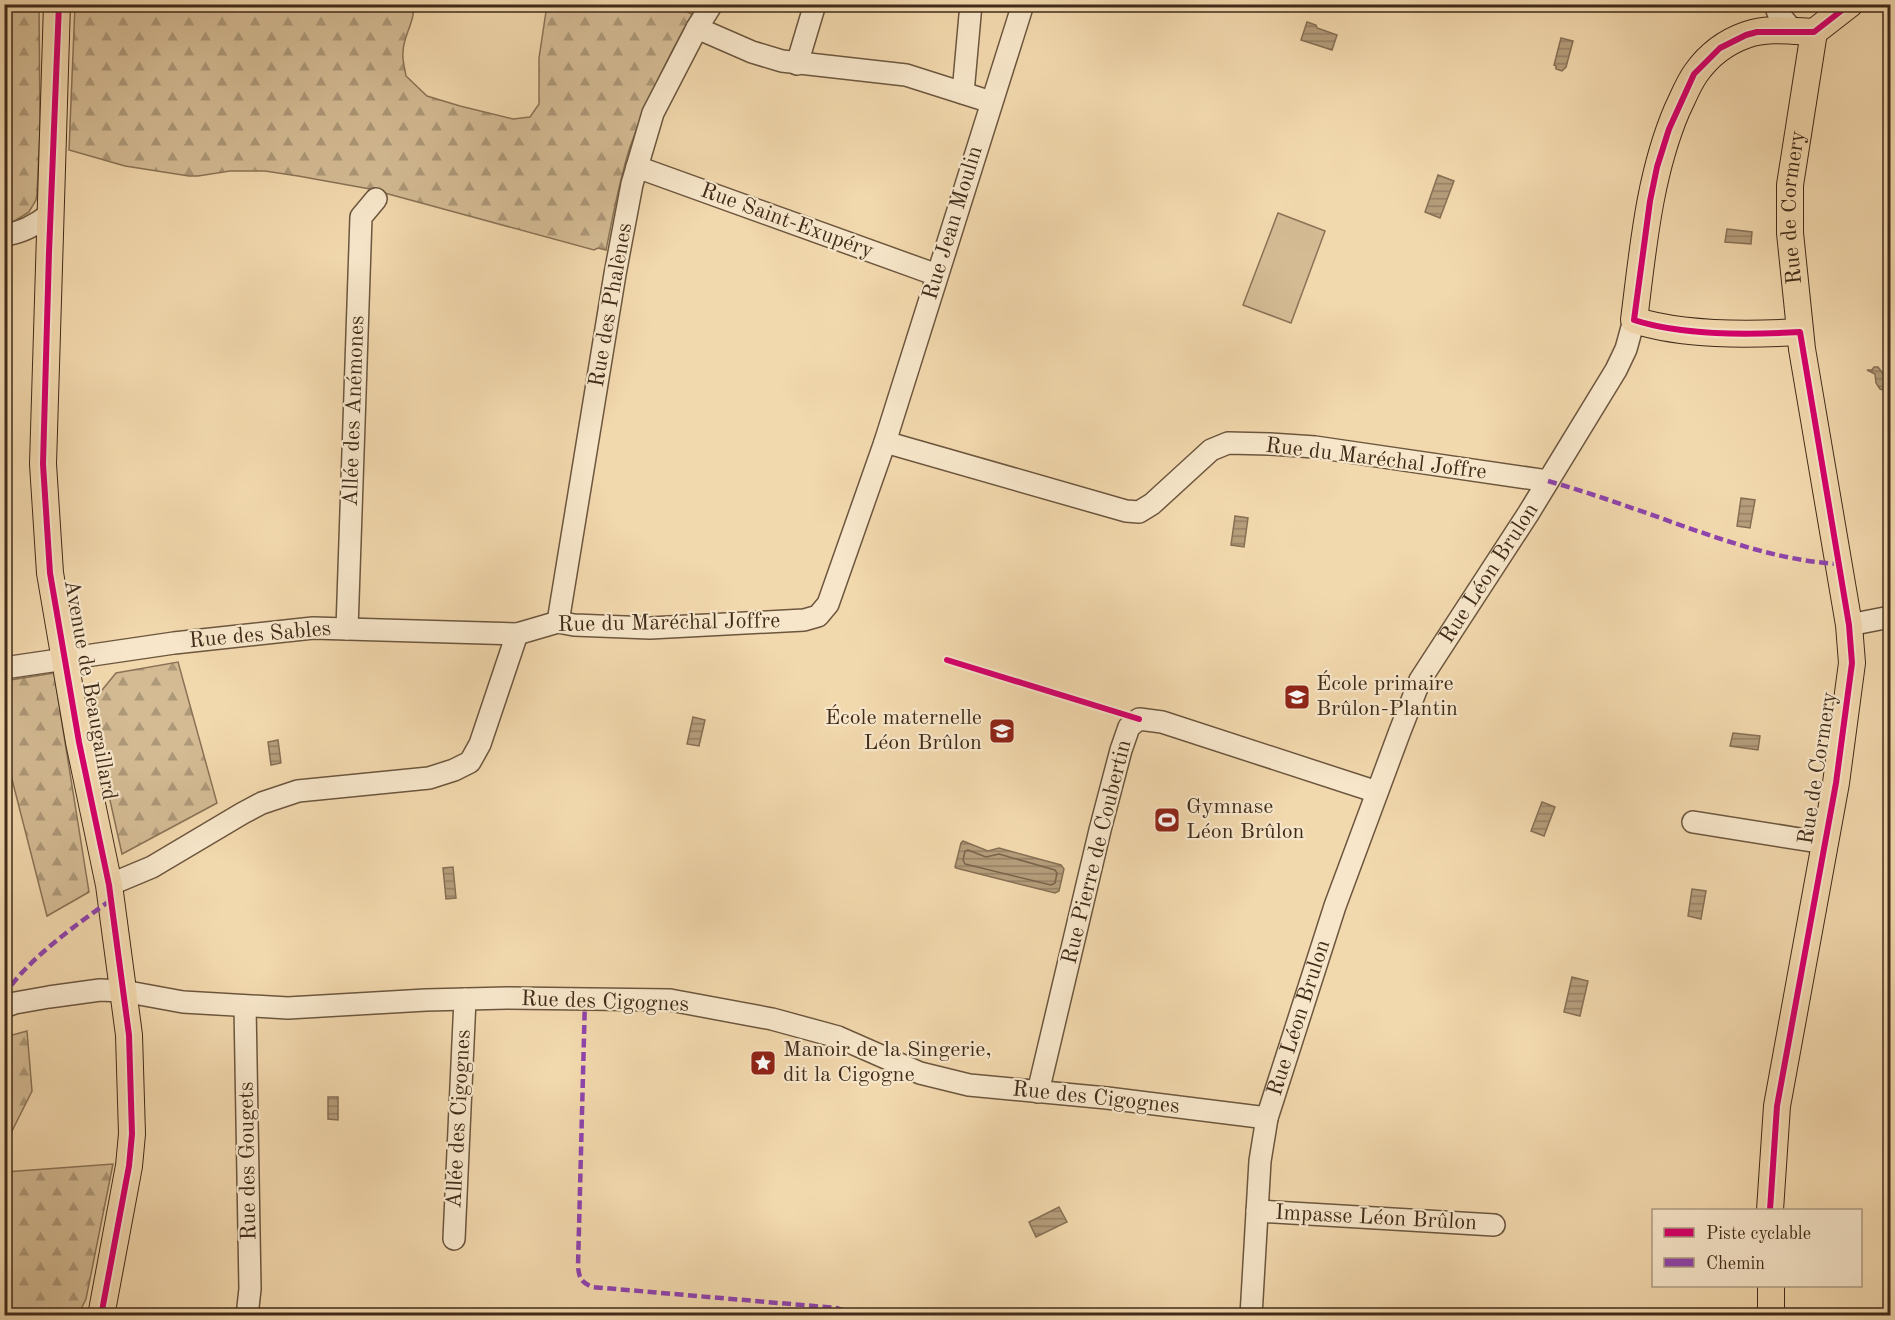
<svg xmlns="http://www.w3.org/2000/svg" width="1895" height="1320" font-family="'Old Standard TT',serif">
  <style>
    .grass { fill: #d4bb94; stroke: #8a7356; stroke-width: 1.5 }
    .forest { fill: url(#forest-firs); stroke: #8a7356; stroke-width: 1.5 }
    .water { fill: url(#water-rules); stroke: #866f54; stroke-width: 1.5 }
    .lines { fill: none; stroke-linecap: round; stroke-linejoin: round }
    .shore { stroke: #7a644a; stroke-width: 1.5 }
    .minor-casing { stroke: #6c563e; stroke-width: 24 }
    .major-casing { stroke: #402b19; stroke-width: 28 }
    .minor { stroke: #f7e6ca; stroke-width: 21 }
    .major { stroke: #f2d8ad; stroke-width: 26 }
    .quiet { stroke: #8e44ad; stroke-width: 4.5; stroke-dasharray: 9 4.5; stroke-linecap: butt }
    .cycleway-casing { stroke: #f7e6ca; stroke-width: 10 }
    .cycleway { stroke: #d6006c; stroke-width: 6 }
    .labels { text-anchor: middle; dominant-baseline: central; stroke-width: 4.5; stroke-linejoin: round; paint-order: stroke }
    .street-label { font-size: 22px; fill: #402b19; stroke: #f7e6ca }
    .poi-label { font-size: 22px; fill: #402b19; stroke: #f7e6ca; text-anchor: start }
  </style>
  <defs>
    <pattern id="forest-firs" width="22" height="20" patternUnits="userSpaceOnUse" patternTransform="scale(1.5)"><rect width="22" height="20" fill="#d4bb94"/><path d="M5 1l3.5 6h-7zM16 11l3.5 6h-7z" fill="#ad9878"/></pattern>
    <pattern id="water-rules" width="6" height="5" patternUnits="userSpaceOnUse" patternTransform="scale(1.5)"><rect width="6" height="5" fill="#b59d7b"/><path d="M0 2.5h6" fill="none" stroke="#958064"/></pattern>
  </defs>
  <rect width="100%" height="100%" fill="#f2d8ad"/>
  <filter id="stains"><feTurbulence type="fractalNoise" baseFrequency=".00333" numOctaves="4"/><feColorMatrix values="0 0 0 0 .2 0 0 0 0 .09 0 0 0 0 .02 0 0 0 .5 -.17"/></filter>
  <radialGradient id="worn" r=".72"><stop offset=".6" stop-color="#630" stop-opacity="0"/><stop offset="1" stop-color="#630" stop-opacity=".3"/></radialGradient>
  <polygon class="grass" points="1278,213 1325,231 1291,323 1243,305"/>
  <g class="forest">
    <polygon points="4,5 39,5 40,129 37,194 36,200 29,212 13,222 5,225"/>
    <path d="M75,5H413C416,20 403,36 403,52C402,60 405,69 406,76L427,96L460,106L513,119L530,117L539,104V58L547,5H670L692,14C668,57 646,101 630,147C619,181 613,216 606,250L598,248L594,250L370,189L298,176L265,171H230L198,176H189L125,166L69,150Z"/>
    <polygon points="178,662 217,803 122,854 89,706 116,673"/>
    <polygon points="54,673 89,892 47,916 5,752 4,681"/>
    <polygon points="27,1031 32,1091 5,1145 5,1037"/>
    <polygon points="113,1164 86,1299 78,1315 5,1315 5,1172"/>
  </g>
  <g class="water">
    <polygon points="1307,22 1316,25 1317,28 1337,35 1332,50 1301,40"/>
    <polygon points="1561,38 1573,41 1566,67 1562,71 1556,69 1556,66 1554,65"/>
    <polygon points="1438,175 1454,181 1440,218 1425,212"/>
    <polygon points="1727,229 1752,232 1751,244 1725,242"/>
    <polygon points="1874,367 1878,367 1884,375 1890,379 1890,392 1880,389 1876,383 1875,374 1867,370 1872,370"/>
    <polygon points="1741,498 1755,500 1750,528 1737,526"/>
    <polygon points="1235,516 1248,518 1244,547 1231,545"/>
    <polygon points="693,717 705,720 699,746 687,744"/>
    <polygon points="1733,733 1760,736 1758,750 1730,746"/>
    <polygon points="278,740 281,763 271,765 268,742"/>
    <polygon points="1542,802 1555,807 1544,836 1531,831"/>
    <polygon points="963,841 988,851 999,848 1061,865 1064,869 1059,891 1055,893 956,868 955,867 961,843"/>
    <polygon points="453,867 456,898 446,899 443,868"/>
    <polygon points="1692,889 1706,891 1701,919 1688,916"/>
    <polygon points="1572,977 1588,981 1580,1016 1564,1012"/>
    <polygon points="328,1097 338,1097 338,1120 328,1119"/>
    <polygon points="1059,1207 1067,1222 1036,1237 1029,1222"/>
  </g>
  <g class="lines">
    <polygon class="shore" points="968,850 986,857 999,854 1055,870 1057,873 1055,883 1051,885 965,864 963,860 965,851"/>
    <defs>
      <g id="minor">
        <polyline points="1775,4 1778,13 1793,31"/>
        <polyline points="697,28 752,52 782,61 906,75 991,102"/>
        <polyline points="797,64 815,4"/>
        <polyline points="963,93 971,4"/>
        <polyline points="637,167 937,275"/>
        <path d="M4,235C22,233 36,225 50,214"/>
        <polyline points="885,442 1023,4"/>
        <polyline points="558,622 615,274 632,184 653,113 697,28 712,4"/>
        <polyline points="1849,625 1890,617"/>
        <polyline points="347,629 361,217 376,199"/>
        <polyline points="4,668 174,643 313,628 517,634"/>
        <polyline points="1693,822 1825,843"/>
        <polyline points="109,885 152,867 243,813 262,803 298,791 429,778 454,770 470,762 480,744 517,634 558,622 574,625 650,628 804,620 818,616 828,604 885,442 1126,511 1139,512 1152,504 1211,450 1228,443 1270,444 1315,447 1548,481"/>
        <polyline points="245,1006 250,1289 247,1316"/>
        <polyline points="4,1007 15,1003 49,997 100,990 123,991 183,1002 288,1008 426,1000 507,998 670,1000 772,1019 838,1037 920,1073 969,1085 1107,1098 1267,1118"/>
        <polyline points="1038,1092 1100,830 1121,750 1129,727 1139,719 1162,722 1377,792"/>
        <polyline points="1257,1211 1494,1225"/>
        <polyline points="454,1239 465,999"/>
        <path id="s1" d="M1251,1316L1260,1161L1267,1118L1335,906L1400,731L1420,680L1528,514L1616,370L1626,349L1634,320"/>
      </g>
      <g id="major">
        <polyline points="57,4 43,464 50,573 79,742 109,885 129,1035 132,1134 129,1166 101,1316"/>
        <path d="M1800,332C1748,335 1683,336 1634,320C1643,249 1649,176 1677,110C1683,98 1688,84 1696,73C1708,56 1726,42 1746,35C1766,27 1793,31 1814,32"/>
        <path id="s2" d="M1770,1210L1777,1106L1836,783L1852,663L1849,625L1802,349L1790,233V185L1814,32L1850,4"/>
        <polyline points="1771,1286 1771,1316"/>
      </g>
    </defs>
    <use href="#minor" class="minor-casing"/>
    <use href="#major" class="major-casing"/>
    <use href="#minor" class="minor"/>
    <use href="#major" class="major"/>
    <g class="quiet">
      <path d="M1548,481C1594,494 1638,510 1683,526C1734,544 1785,561 1839,564"/>
      <path d="M4,996C25,961 77,924 111,900"/>
      <path d="M585,998L578,1266C579,1278 581,1282 592,1287L837,1308L847,1312L850,1316"/>
    </g>
    <defs>
      <g id="cycleway">
        <polyline points="59,4 49,252 43,464 50,573 79,742 109,885 129,1035 132,1134 129,1166 101,1316"/>
        <polyline points="947,660 1139,719"/>
        <path d="M1770,1210L1777,1106L1836,783L1852,663L1849,625L1800,332C1748,335 1683,336 1634,320L1650,201L1657,167L1669,129L1694,74L1720,48L1746,35L1757,32H1814L1850,4"/>
      </g>
    </defs>
    <use href="#cycleway" class="cycleway-casing"/>
    <use href="#cycleway" class="cycleway"/>
  </g>
  <defs>
    <symbol id="school-square" viewBox="-11 -11 22 22"><rect x="-9" y="-9" width="18" height="18" rx="4" fill="#8f2418" stroke="#f7e6ca"/><path d="M0-5L7-2L0 1L-7-2ZM-4 1L0 2.5L4 1V4Q0 6-4 4Z" fill="#fff"/></symbol>
    <symbol id="stadium-square" viewBox="-11 -11 22 22"><rect x="-9" y="-9" width="18" height="18" rx="4" fill="#8f2418" stroke="#f7e6ca"/><path d="M0-5a6.5 5 0 1 0 0 10a6.5 5 0 1 0 0-10ZM-3.5-1.8h7v3.6h-7Z" fill="#fff"/></symbol>
    <symbol id="sight-square" viewBox="-11 -11 22 22"><rect x="-9" y="-9" width="18" height="18" rx="4" fill="#8f2418" stroke="#f7e6ca"/><path d="M0-6L1.8-2.2L6-1.7L2.9 1.2L3.7 5.4L0 3.3L-3.7 5.4L-2.9 1.2L-6-1.7L-1.8-2.2Z" fill="#fff"/></symbol>
  </defs>
  <g fill-rule="evenodd">
    <use href="#school-square" x="1282" y="682" width="30" height="30"/>
    <use href="#school-square" x="987" y="716" width="30" height="30"/>
    <use href="#stadium-square" x="1152" y="805" width="30" height="30"/>
    <use href="#sight-square" x="748" y="1048" width="30" height="30"/>
  </g>
  <g class="labels">
    <g class="street-label">
      <text stroke="none"><textPath href="#s2" startOffset="1014">Rue de Cormery</textPath></text>
      <text transform="translate(787 221) rotate(20)">Rue Saint-Exupéry</text>
      <text transform="translate(953 223) rotate(-73)">Rue Jean Moulin</text>
      <text transform="translate(611 305) rotate(-80)">Rue des Phalènes</text>
      <text transform="translate(354 411) rotate(-88)">Allée des Anémones</text>
      <text transform="translate(1376 459) rotate(7)">Rue du Maréchal Joffre</text>
      <text stroke="none"><textPath href="#s1" startOffset="790">Rue Léon Brulon</textPath></text>
      <text transform="translate(669 623) rotate(-1)">Rue du Maréchal Joffre</text>
      <text transform="translate(260 635) rotate(-5)">Rue des Sables</text>
      <text transform="translate(90 690) rotate(80)">Avenue de Beaugaillard</text>
      <text transform="translate(1818 768) rotate(-81)">Rue de Cormery</text>
      <text transform="translate(1097 852) rotate(-76)">Rue Pierre de Coubertin</text>
      <text transform="translate(605 1002) rotate(2)">Rue des Cigognes</text>
      <text stroke="none"><textPath href="#s1" startOffset="304">Rue Léon Brulon</textPath></text>
      <text transform="translate(1096 1098) rotate(6)">Rue des Cigognes</text>
      <text transform="translate(459 1119) rotate(-87)">Allée des Cigognes</text>
      <text transform="translate(248 1161) rotate(-91)">Rue des Gougets</text>
      <text transform="translate(1376 1218) rotate(3)">Impasse Léon Brûlon</text>
    </g>
    <g class="poi-label">
      <text x="1316" y="684">École primaire<tspan x="1316" dy="25">Brûlon-Plantin</tspan></text>
      <text x="982" y="718" text-anchor="end">École maternelle<tspan x="982" dy="25">Léon Brûlon</tspan></text>
      <text x="1186" y="807">Gymnase<tspan x="1186" dy="25">Léon Brûlon</tspan></text>
      <text x="783" y="1050">Manoir de la Singerie,<tspan x="783" dy="25">dit la Cigogne</tspan></text>
    </g>
  </g>
  <rect width="1895" height="1320" fill="none" stroke="#f2d8ad" stroke-width="24"/>
  <rect x="6" y="6" width="1883" height="1308" fill="none" stroke="#402b19" stroke-width="3"/>
  <rect x="12" y="12" width="1871" height="1296" fill="none" stroke="#402b19" stroke-width="1.5"/>
  <rect x="1652" y="1209" width="210" height="78" fill="#f7e6ca" stroke="#ae9b83" stroke-width="1.5"/>
  <rect x="1664" y="1228" width="30" height="9" fill="#d6006c" stroke="#ae9b83" stroke-width="1.5"/>
  <text x="1706" y="1239" font-size="18" fill="#402b19">Piste cyclable</text>
  <rect x="1664" y="1258" width="30" height="9" fill="#8e44ad" stroke="#ae9b83" stroke-width="1.5"/>
  <text x="1706" y="1269" font-size="18" fill="#402b19">Chemin</text>
  <rect width="100%" height="100%" filter="url(#stains)"/>
  <rect width="100%" height="100%" fill="url(#worn)"/>
</svg>
